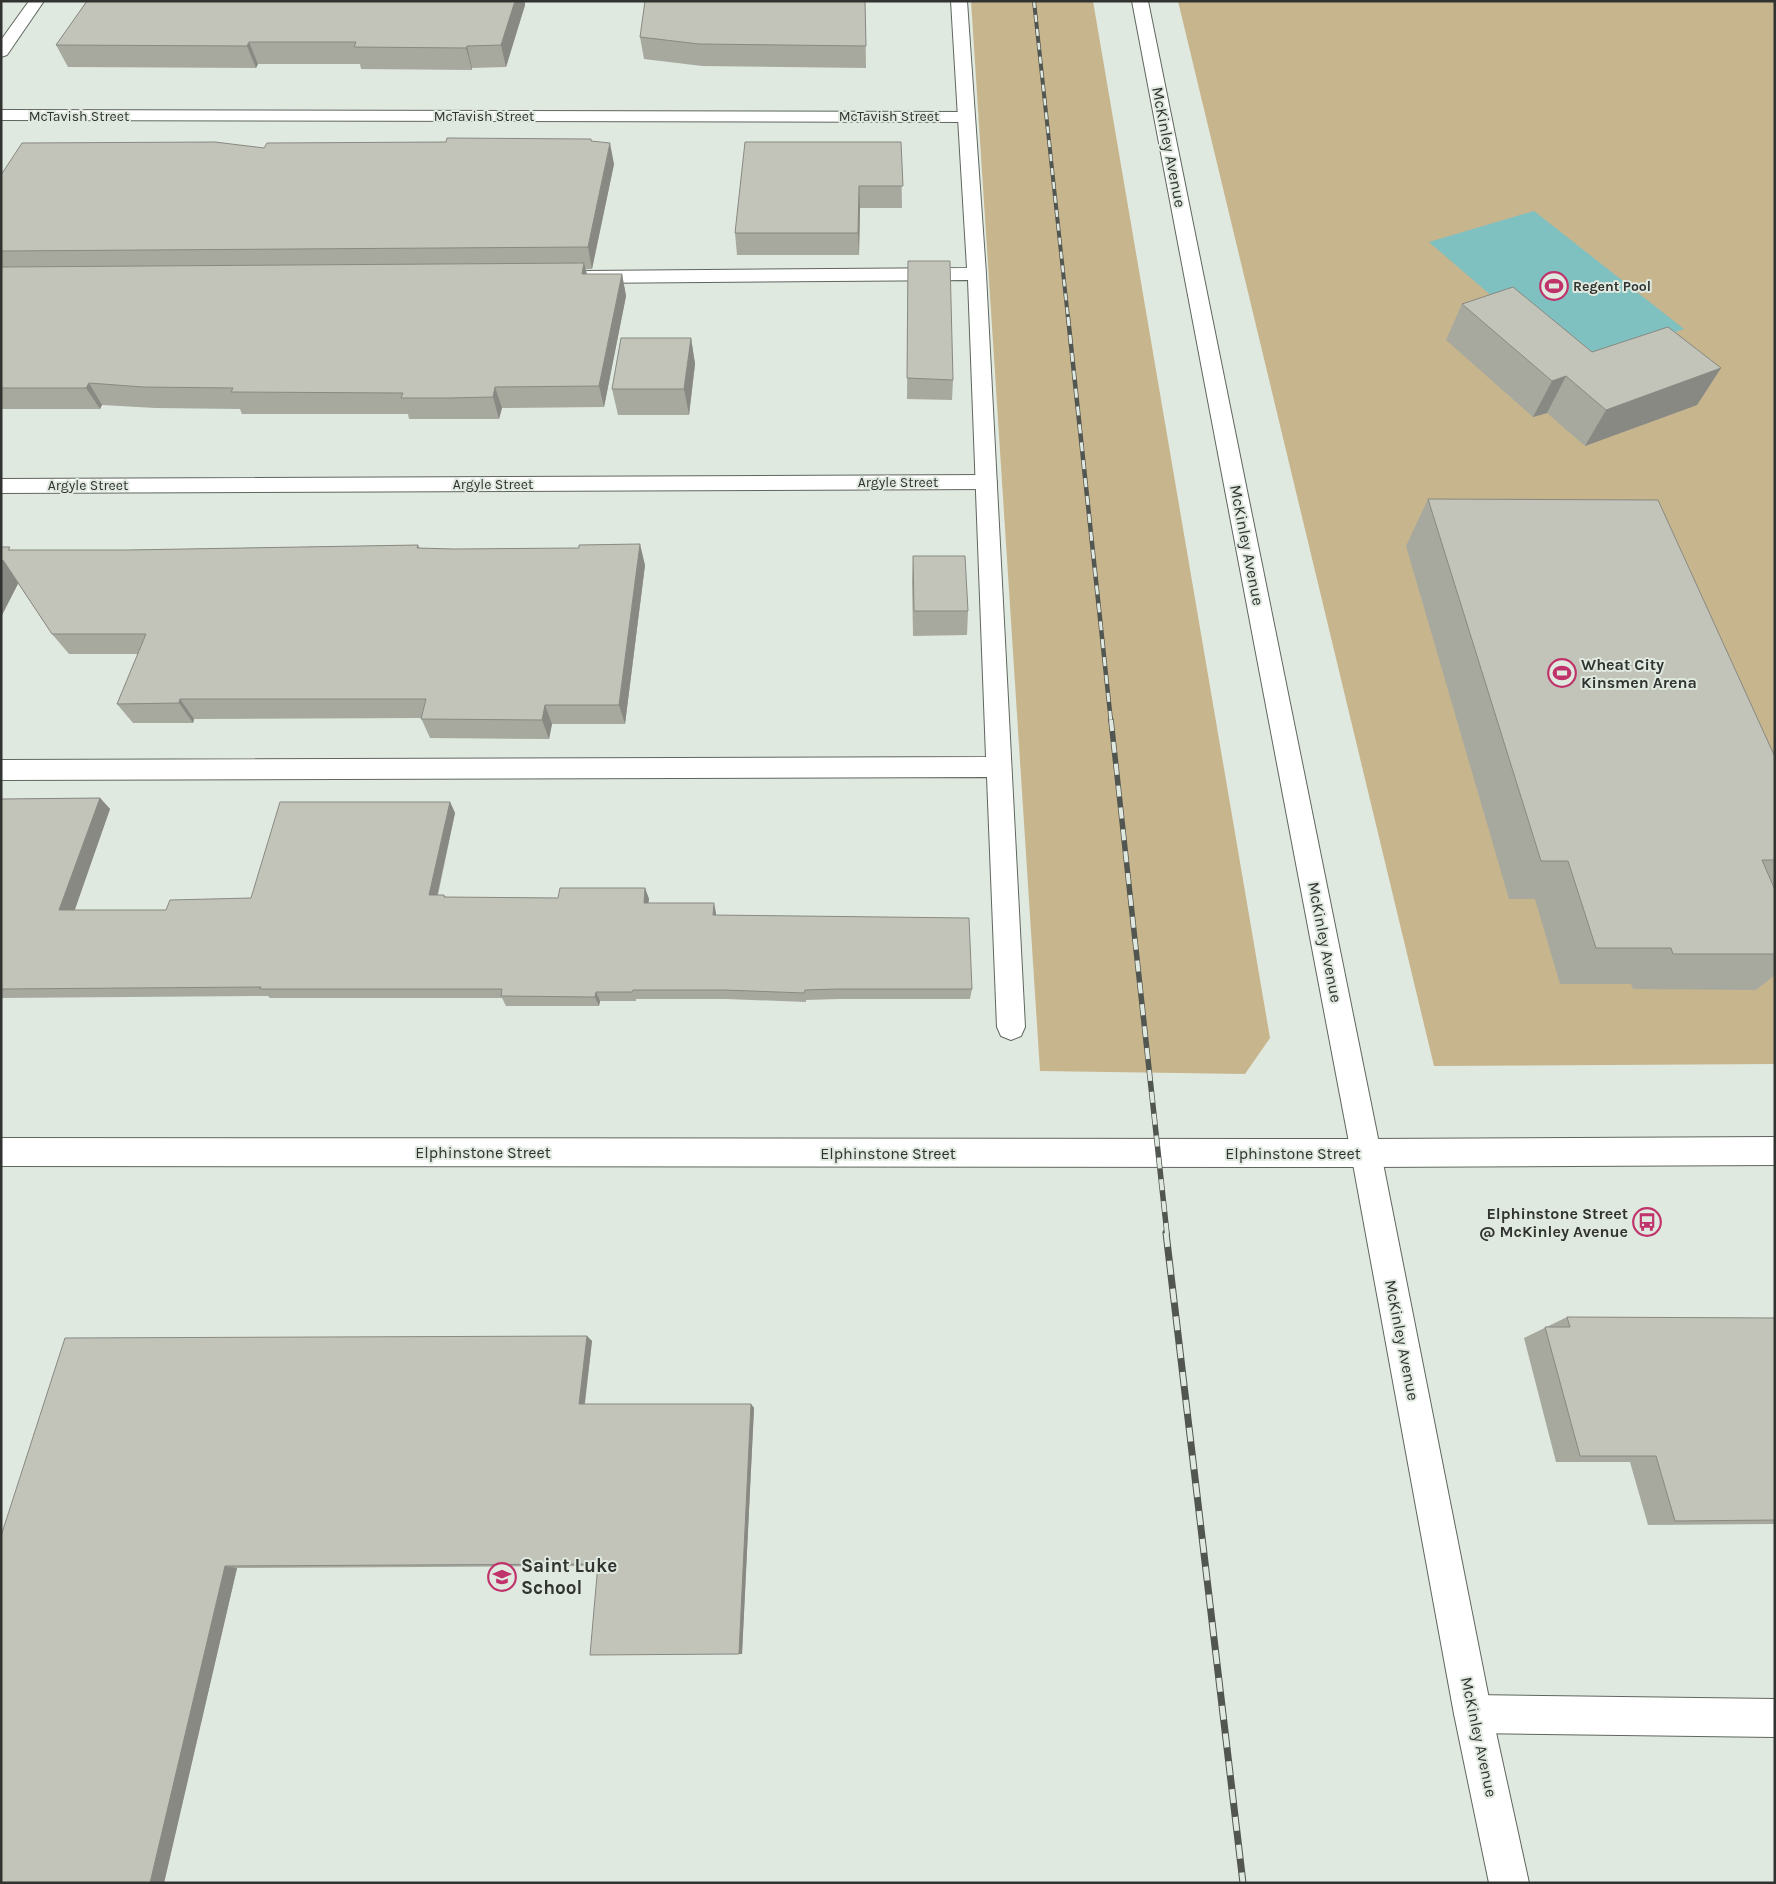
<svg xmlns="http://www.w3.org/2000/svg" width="1776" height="1884" font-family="Karla,sans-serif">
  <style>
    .green { fill: #c7b58e }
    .water { fill: #7fc0c1 }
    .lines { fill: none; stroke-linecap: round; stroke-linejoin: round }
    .service-casing { stroke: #5f665e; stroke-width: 2 }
    .minor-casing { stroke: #5f665e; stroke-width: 2 }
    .tertiary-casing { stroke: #5f665e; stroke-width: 2 }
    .service { fill: #fff; fill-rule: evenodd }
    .minor { fill: #fff; fill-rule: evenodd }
    .tertiary { fill: #fff; fill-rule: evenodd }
    .rail-far3-casing { stroke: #525651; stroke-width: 4 }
    .rail-far2-casing { stroke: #525651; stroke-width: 4.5 }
    .rail-far1-casing { stroke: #525651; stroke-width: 5.5 }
    .rail-casing { stroke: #525651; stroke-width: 7 }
    .rail-far3 { stroke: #e0e9df; stroke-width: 2.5; stroke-dasharray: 7; stroke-linecap: butt }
    .rail-far2 { stroke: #e0e9df; stroke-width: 3; stroke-dasharray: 9; stroke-linecap: butt }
    .rail-far1 { stroke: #e0e9df; stroke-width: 4; stroke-dasharray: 11; stroke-linecap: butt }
    .rail { stroke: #e0e9df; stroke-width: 5; stroke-dasharray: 14; stroke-linecap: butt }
    .wall { fill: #a7a99f }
    .shaded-wall { fill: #888982 }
    .building { fill: #c2c4b9; stroke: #888982 }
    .labels { text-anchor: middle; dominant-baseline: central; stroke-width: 4; stroke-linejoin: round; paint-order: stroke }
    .far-street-label { font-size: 14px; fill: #303330; stroke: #e0e9df }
    .far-poi-label { font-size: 14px; font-weight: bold; fill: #303330; stroke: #e0e9df; text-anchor: start }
    .street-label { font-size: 16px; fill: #303330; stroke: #e0e9df }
    .poi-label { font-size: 16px; font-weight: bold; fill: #303330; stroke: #e0e9df; text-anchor: start }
    .near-poi-label { font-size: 19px; font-weight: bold; fill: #303330; stroke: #e0e9df; text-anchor: start }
  </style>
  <rect width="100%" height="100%" fill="#e0e9df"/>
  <g class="green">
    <polygon points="971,1 1093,1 1270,1038 1245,1074 1040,1071"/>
    <polygon points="1178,1 1775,1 1775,1064 1434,1066"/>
  </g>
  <polygon class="water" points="1534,211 1684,329 1573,366 1429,242"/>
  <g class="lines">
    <defs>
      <g id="service">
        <polygon points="951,1 967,1 986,274 1025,1027 1021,1036 1011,1040 1001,1036 997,1027 987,777 1,780 1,760 986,757 968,280 586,283 579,281 577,277 579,273 586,271 967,268"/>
        <polygon points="1473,1695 1775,1699 1775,1737 1473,1733 1460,1727 1454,1714 1460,1701"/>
      </g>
      <g id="minor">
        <polygon points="29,1 44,1 7,55 1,57 1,40"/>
        <polygon points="1132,1 1148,1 1381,1153 1492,1714 1529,1883 1489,1883 1454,1714 1351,1153"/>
        <polygon points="1,110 966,112 972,113 974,117 972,121 966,122 1,120"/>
        <polygon points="986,475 994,477 997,482 994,487 986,489 1,493 1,479"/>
      </g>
      <polygon id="tertiary" points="1775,1137 1775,1165 1366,1167 1,1166 1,1138 1366,1139"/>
    </defs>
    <use href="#service" class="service-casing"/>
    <use href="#minor" class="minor-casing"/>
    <use href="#tertiary" class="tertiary-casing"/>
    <use href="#service" class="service"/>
    <use href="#minor" class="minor"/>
    <use href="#tertiary" class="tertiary"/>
    <defs>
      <polyline id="rail-far3" points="1034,1 1068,318"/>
      <polyline id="rail-far2" points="1068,317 1111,722"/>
      <polyline id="rail-far1" points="1111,720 1167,1234"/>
      <polyline id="rail" points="1166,1233 1243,1883"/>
    </defs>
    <use href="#rail-far3" class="rail-far3-casing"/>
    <use href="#rail-far2" class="rail-far2-casing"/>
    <use href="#rail-far1" class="rail-far1-casing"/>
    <use href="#rail" class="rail-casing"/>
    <use href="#rail-far3" class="rail-far3"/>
    <use href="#rail-far2" class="rail-far2"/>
    <use href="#rail-far1" class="rail-far1"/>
    <use href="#rail" class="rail"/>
  </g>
  <g class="wall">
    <polygon points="87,1 525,1 525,5 506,67 472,68 472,70 361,69 360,64 258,64 256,68 68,67 56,45"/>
    <polygon points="865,1 866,68 702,66 644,59 640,37"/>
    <polygon points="591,139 591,141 614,164 592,269 586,269 587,274 622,274 626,296 604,407 502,408 499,419 409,419 408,414 242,414 240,409 155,408 102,405 100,409 1,409 1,175 264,148 446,142"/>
    <polygon points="901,142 902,208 860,208 859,255 737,255 735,233"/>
    <polygon points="908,261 953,380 952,400 907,399"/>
    <polygon points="1462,304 1592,352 1721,368 1697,405 1585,446 1547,413 1533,417 1446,340"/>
    <polygon points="691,338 695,364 689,415 618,415 612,389"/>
    <polygon points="1428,499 1775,757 1775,975 1756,990 1633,989 1631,984 1560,984 1535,899 1509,899 1406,546"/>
    <polygon points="418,545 420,548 645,565 625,724 552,724 549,739 430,738 421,718 194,719 193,723 133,723 117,704 138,654 69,654 52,634 18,583 1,617 12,550 128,550"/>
    <polygon points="913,556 968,611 967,635 913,636 912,581"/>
    <polygon points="100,798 110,809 74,910 166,910 251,898 450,802 455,813 438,895 444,895 446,897 558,898 645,888 649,899 648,903 716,913 716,915 972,989 970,999 839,999 806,1000 806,1002 726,999 636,999 636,1001 600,1001 599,1006 506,1006 502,998 270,998 268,996 1,998 1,799"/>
    <polygon points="1567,1317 1775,1318 1775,1524 1648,1525 1630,1462 1556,1462 1524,1338"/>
    <polygon points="587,1336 592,1341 585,1404 751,1404 754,1408 742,1654 598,1566 237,1568 164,1883 1,1883 1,1536"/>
  </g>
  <g class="shaded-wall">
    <polygon points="515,1 525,1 525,5 506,67 501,45"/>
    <polygon points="249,42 258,64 256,68 247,46"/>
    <polygon points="467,46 472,68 472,70 466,48"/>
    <polygon points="610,143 614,164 592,269 588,247"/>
    <polygon points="859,186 860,208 859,255 858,233"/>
    <polygon points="584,263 589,285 582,274"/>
    <polygon points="622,274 626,296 604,407 599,386"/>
    <polygon points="691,338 695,364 689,415 684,389"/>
    <polygon points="1721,368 1697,405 1585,446 1606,410"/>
    <polygon points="1566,376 1547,413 1533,417 1552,381"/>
    <polygon points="89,383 102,405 100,409 86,388"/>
    <polygon points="495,387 502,408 499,419 493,397"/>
    <polygon points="640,544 645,565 625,724 619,705"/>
    <polygon points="3,560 20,580 1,617 1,564"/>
    <polygon points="180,699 194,719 193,723 179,703"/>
    <polygon points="545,705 552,724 549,739 542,720"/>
    <polygon points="100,798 110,809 71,921 59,910"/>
    <polygon points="450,802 455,813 435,905 429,895"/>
    <polygon points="645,888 649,899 647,913 644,903"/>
    <polygon points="714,903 716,913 715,926 713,915"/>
    <polygon points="596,992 600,1001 599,1006 595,997"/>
    <polygon points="587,1336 592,1341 584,1408 579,1404"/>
    <polygon points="751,1404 754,1408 742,1654 739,1654"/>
    <polygon points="225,1566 237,1568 164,1883 150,1883"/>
  </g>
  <g class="building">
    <polygon points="87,1 515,1 501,45 467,46 466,48 354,47 356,42 249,42 247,46 56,45"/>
    <polygon points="645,1 865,1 866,46 699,44 640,37"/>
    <polygon points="447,138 591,139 591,141 610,143 588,247 1,251 1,175 22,143 215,142 264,148 267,143 270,143 446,142"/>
    <polygon points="745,142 901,142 903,186 859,186 858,233 735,233"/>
    <polygon points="908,261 950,261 953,380 907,378"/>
    <polygon points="584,263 582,274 622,274 599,386 495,387 493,397 449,398 401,398 403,393 231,392 233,388 143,387 89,383 86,388 1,388 1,267"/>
    <polygon points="1513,287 1592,352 1668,327 1721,368 1606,410 1566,376 1552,381 1462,304"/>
    <polygon points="621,338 691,338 684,389 612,389"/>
    <polygon points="1428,499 1658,500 1775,757 1775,860 1762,860 1775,890 1775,954 1673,954 1671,948 1596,948 1568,861 1541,861"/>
    <polygon points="640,544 619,705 545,705 542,720 421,719 426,699 180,699 179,703 117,704 146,634 52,634 3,560 1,564 1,547 10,547 8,550 128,550 418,545 417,548 454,549 579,548 579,545"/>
    <polygon points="913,556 965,556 968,611 914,611"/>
    <polygon points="100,798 59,910 166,910 170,900 251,898 280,802 450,802 429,895 444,895 444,897 558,898 560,888 645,888 644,903 714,903 713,915 969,918 972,989 838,989 805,990 804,993 724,990 633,990 632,992 596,992 595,997 501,996 502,989 260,989 261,987 1,989 1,799"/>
    <polygon points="1567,1317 1775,1318 1775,1520 1675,1521 1656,1456 1580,1456 1545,1327 1570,1327"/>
    <polygon points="587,1336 579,1404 751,1404 739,1654 590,1655 598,1564 225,1566 150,1883 1,1883 1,1536 65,1338"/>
  </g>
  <defs>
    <symbol id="stadium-ring" viewBox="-11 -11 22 22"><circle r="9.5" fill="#e0e9df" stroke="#bf336a" stroke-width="1.5"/><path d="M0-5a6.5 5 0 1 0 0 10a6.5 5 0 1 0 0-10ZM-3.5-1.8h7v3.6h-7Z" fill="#bf336a"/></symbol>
    <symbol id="bus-ring" viewBox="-11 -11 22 22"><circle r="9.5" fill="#e0e9df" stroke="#bf336a" stroke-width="1.5"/><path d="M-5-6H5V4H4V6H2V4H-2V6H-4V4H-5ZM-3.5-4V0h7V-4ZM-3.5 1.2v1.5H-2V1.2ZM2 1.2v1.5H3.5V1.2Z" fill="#bf336a"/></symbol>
    <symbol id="school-ring" viewBox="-11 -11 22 22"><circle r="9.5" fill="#e0e9df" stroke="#bf336a" stroke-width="1.5"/><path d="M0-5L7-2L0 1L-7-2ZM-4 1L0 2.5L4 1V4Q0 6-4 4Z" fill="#bf336a"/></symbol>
  </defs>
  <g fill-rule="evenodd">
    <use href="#stadium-ring" x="1538" y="270" width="32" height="32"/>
    <use href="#stadium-ring" x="1546" y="657" width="32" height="32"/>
    <use href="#bus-ring" x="1631" y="1206" width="32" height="32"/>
    <use href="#school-ring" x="486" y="1561" width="32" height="32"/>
  </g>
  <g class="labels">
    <g class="far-street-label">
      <text x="79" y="116">McTavish Street</text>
      <text x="484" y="116">McTavish Street</text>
      <text x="889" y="116">McTavish Street</text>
      <text x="898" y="482">Argyle Street</text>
      <text x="493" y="484">Argyle Street</text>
      <text x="88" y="485">Argyle Street</text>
    </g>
    <g class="far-poi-label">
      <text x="1573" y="286">Regent Pool</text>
    </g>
    <g class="street-label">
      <text transform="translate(1169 147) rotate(79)">McKinley Avenue</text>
      <text transform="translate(1247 545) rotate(79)">McKinley Avenue</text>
      <text transform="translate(1325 942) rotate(79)">McKinley Avenue</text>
      <text x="483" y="1152">Elphinstone Street</text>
      <text x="888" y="1153">Elphinstone Street</text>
      <text x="1293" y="1153">Elphinstone Street</text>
      <text transform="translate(1402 1340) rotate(79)">McKinley Avenue</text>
      <text transform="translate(1479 1737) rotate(78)">McKinley Avenue</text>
    </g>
    <g class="poi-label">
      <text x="1581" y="664">Wheat City<tspan x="1581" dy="18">Kinsmen Arena</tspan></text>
      <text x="1628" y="1213" text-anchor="end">Elphinstone Street<tspan x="1628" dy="18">@ McKinley Avenue</tspan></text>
    </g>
    <g class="near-poi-label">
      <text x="521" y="1566">Saint Luke<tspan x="521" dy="22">School</tspan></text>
    </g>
  </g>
  <rect width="1776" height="1884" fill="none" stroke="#303330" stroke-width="5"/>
</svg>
